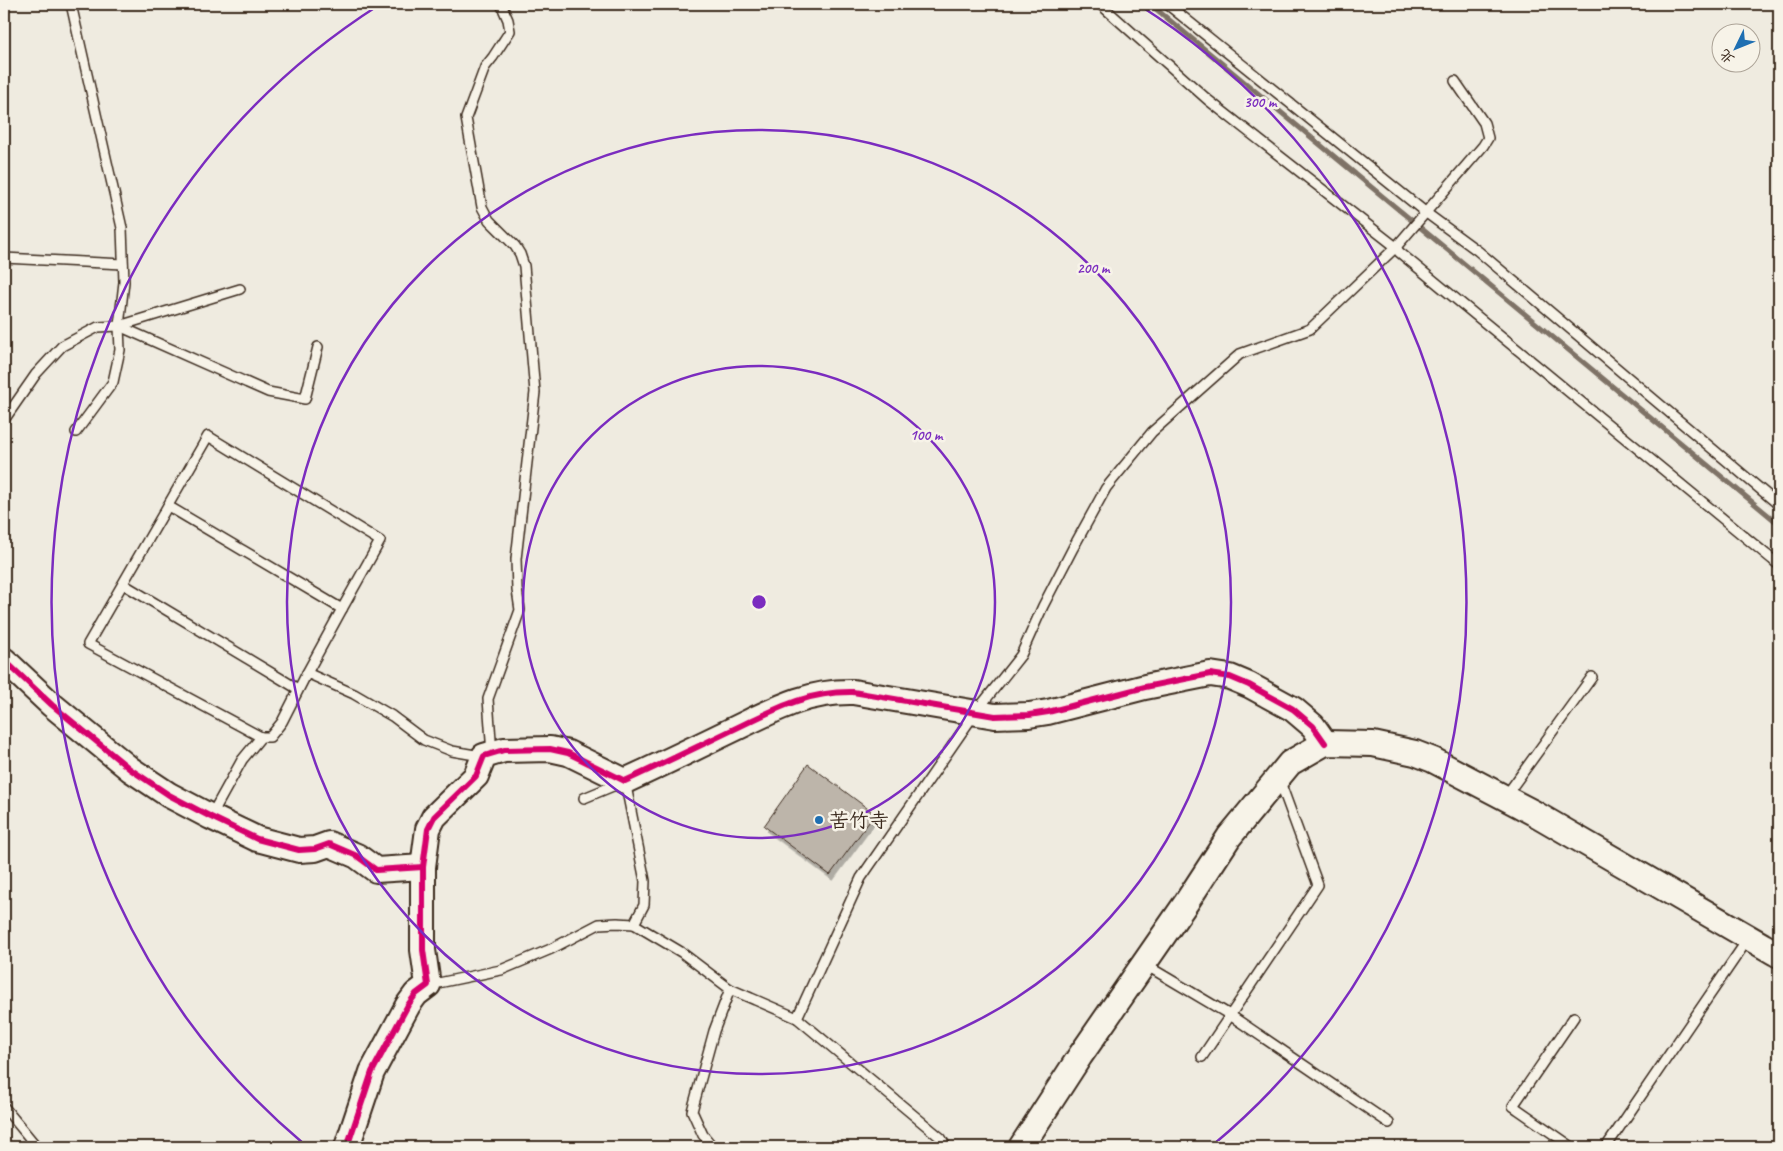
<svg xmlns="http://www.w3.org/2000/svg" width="1783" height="1151" font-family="Caveat,'LXGW WenKai TC',sans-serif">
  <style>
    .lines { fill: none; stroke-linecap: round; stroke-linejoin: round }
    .stream { stroke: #7e7266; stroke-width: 5 }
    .building { fill: #bdb5aa; stroke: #3b2a1e; filter: url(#shadow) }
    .lane-casing { stroke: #3b2a1e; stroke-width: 12 }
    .secondary-casing { stroke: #3b2a1e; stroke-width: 28 }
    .lane { stroke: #f7f3e8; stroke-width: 9 }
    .secondary { stroke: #f7f3e8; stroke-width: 24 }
    .cycleway-casing { stroke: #f7f3e8; stroke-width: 9 }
    .cycleway { stroke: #d6006c; stroke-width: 6 }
    .ring { fill: none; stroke: #7b2cbf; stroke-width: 2.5 }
    .poi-dot { fill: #1f6fb2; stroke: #f7f3e8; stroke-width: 2 }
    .labels { text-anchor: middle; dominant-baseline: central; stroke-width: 5; stroke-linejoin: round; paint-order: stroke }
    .poi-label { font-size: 20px; fill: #3b2a1e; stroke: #f7f3e8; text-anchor: start }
    .centre { fill: #7b2cbf; stroke: #f7f3e8; stroke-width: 2.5 }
    .ring-label { font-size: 15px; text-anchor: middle; font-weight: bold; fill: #7b2cbf; stroke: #f7f3e8; stroke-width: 5; stroke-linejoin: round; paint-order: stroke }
  </style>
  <defs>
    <filter id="shadow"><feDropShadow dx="3" dy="5.5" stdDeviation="0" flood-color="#0004"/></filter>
  </defs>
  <rect width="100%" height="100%" fill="#efebe0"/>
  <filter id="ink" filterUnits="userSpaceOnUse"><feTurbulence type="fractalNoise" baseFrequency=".02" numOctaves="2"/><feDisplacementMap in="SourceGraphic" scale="10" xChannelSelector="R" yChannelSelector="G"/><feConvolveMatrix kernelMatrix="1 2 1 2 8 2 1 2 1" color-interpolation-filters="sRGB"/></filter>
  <g filter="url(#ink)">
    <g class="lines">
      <polyline class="stream" points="1150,4 1779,524"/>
    </g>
    <polygon class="building" points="808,764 875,814 830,875 764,826"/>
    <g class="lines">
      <defs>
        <g id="lane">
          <polyline points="1100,4 1208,100 1396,247 1399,252 1779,565"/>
          <polyline points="1167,4 1425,212 1478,251 1779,505"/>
          <polyline points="4,258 123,264"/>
          <polyline points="240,289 119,326 268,392 305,399 318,347"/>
          <polyline points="4,420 36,374 62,346 98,327 119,326 124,282 122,228 71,4"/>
          <polyline points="76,432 113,382 120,350 119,326"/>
          <polyline points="168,506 342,609 307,673"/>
          <polyline points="123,584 298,689"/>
          <polyline points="261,737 88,644 208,436 380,541 342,609"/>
          <polyline points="492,754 488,699 520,610 517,590 516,559 535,392 524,266 520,254 515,246 489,220 482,207 466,118 485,67 493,57 510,31 508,20 501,4"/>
          <polyline points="1505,797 1592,677"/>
          <polyline points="584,798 625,781 645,881 644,905 634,924"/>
          <polyline points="211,816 242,760 261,737 270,737 282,722 307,673 354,694 392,716 424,740 452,751 481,756"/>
          <polyline points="1144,964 1230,1015 1389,1123"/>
          <polyline points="429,985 501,970 551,949 599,924 617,923 634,924 681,952 730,989 714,1031 692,1111 703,1135 713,1147"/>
          <polyline points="730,989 797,1018 941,1138 946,1147"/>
          <polyline points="797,1018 861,878 975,713 1021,655 1043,606 1073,548 1106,488 1152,432 1240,354 1310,329 1396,247 1483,146 1488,138 1484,123 1455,81"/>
          <polyline points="1202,1057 1318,885 1279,779"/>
          <polyline points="4,1107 37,1147"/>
          <polyline points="1572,1147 1513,1106 1574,1017"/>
          <polyline points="1606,1147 1748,939"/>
        </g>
        <g id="secondary">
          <polyline points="4,660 52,705 130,769 169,795 211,817 257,839 299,850 315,849 329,844 357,856 376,870 423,867"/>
          <path d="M347,1147L372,1072L408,1005L416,994L428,985L423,950V867L428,829L434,817L476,776L484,756L504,750L550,749L568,753L625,781C660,765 695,748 730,731C772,711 805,691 853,692L995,716L1029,715L1048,712L1145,687L1210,674L1230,677L1249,685L1293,709L1313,726L1325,743"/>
          <polyline points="1021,1147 1080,1056 1186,903 1229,837 1290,763 1325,743 1373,744 1415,753 1433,760 1534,813 1779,955"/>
        </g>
      </defs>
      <use href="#lane" class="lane-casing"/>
      <use href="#secondary" class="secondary-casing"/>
      <use href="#lane" class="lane"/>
      <use href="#secondary" class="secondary"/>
      <defs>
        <g id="cycleway">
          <polyline points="4,660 52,705 130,769 169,795 211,817 257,839 299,850 315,849 329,844 357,856 376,870 423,867"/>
          <path d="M347,1147L372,1072L408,1005L416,994L428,985L423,950V867L428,829L434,817L476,776L484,756L504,750L550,749L568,753L625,781C660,765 695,748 730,731C772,711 805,691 853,692L995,716L1029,715L1048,712L1145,687L1210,674L1230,677L1249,685L1293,709L1313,726L1325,743"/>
        </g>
      </defs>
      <use href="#cycleway" class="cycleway-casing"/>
      <use href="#cycleway" class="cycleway"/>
    </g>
  </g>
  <g class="ring">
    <circle cx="759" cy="602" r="236"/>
    <circle cx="759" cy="602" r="472"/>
    <path d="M304 1144A708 708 0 0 1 379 5M1139 5A708 708 0 0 1 1214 1144"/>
  </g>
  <circle class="poi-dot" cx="819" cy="820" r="5"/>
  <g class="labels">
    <g class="poi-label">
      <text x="829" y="820">苦竹寺</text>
    </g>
  </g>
  <circle cx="759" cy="602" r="8" class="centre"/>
  <g class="ring-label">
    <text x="1260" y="107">300 m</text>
    <text x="1093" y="273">200 m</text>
    <text x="926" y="440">100 m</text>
  </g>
  <rect width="1783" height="1151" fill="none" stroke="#f7f3e8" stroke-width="20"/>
  <rect x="10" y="10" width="1763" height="1131" fill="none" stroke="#3b2a1e" stroke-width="2" filter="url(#ink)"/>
  <g transform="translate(1736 48) rotate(227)"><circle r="24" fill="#f7f3e8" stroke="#aca397"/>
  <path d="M0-4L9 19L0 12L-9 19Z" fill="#1f6fb2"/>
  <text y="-8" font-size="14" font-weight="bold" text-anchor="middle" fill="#3b2a1e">北</text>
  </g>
</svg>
